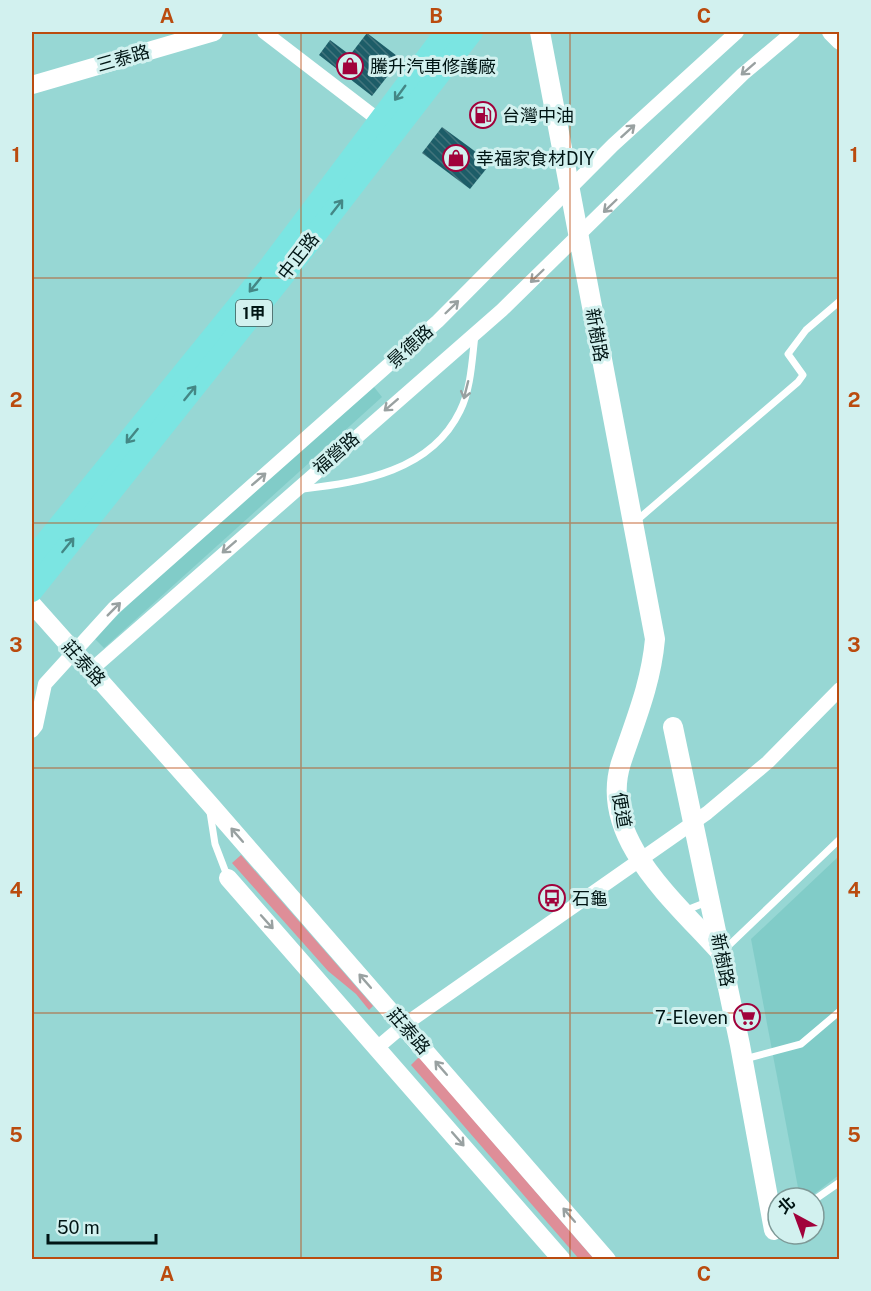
<svg xmlns="http://www.w3.org/2000/svg" width="871" height="1291" font-family="'Public Sans','Noto Sans TC',sans-serif">
  <style>
    .built { fill: #81ccc8 }
    .grass { fill: #de8e98 }
    .building { fill: url(#building-back-hatch) }
    .lines { fill: none; stroke-linecap: round; stroke-linejoin: round }
    .service { stroke: #fff; stroke-width: 7 }
    .minor { stroke: #fff; stroke-width: 14 }
    .tertiary { stroke: #fff; stroke-width: 18 }
    .secondary { stroke: #fff; stroke-width: 20 }
    .primary { stroke: #7be5e2; stroke-width: 22 }
    .oneway { stroke: #99a1a1 }
    .oneway2 { stroke: #448785 }
    .grid { fill: none; stroke: #ba4b0e; stroke-width: 1.5; stroke-opacity: 0.55 }
    .labels { text-anchor: middle; dominant-baseline: central; stroke-width: 6; stroke-linejoin: round; paint-order: stroke }
    .shield { fill: #d2f1ef; stroke: #3f5756; stroke-width: 1.5 }
    .shield-label { font-size: 16px; font-weight: bold; fill: #001514 }
    .street-label { font-size: 18px; fill: #001514; stroke: #d2f1ef }
    .poi-label { font-size: 18px; fill: #001514; stroke: #d2f1ef; text-anchor: start }
    .neatline { fill: none; stroke: #ba4b0e; stroke-width: 2 }
    .grid-label { font-size: 20px; text-anchor: middle; font-weight: bold; fill: #ba4b0e }
  </style>
  <defs>
    <pattern id="building-back-hatch" width="6" height="6" patternUnits="userSpaceOnUse" patternTransform="scale(1.5)"><rect width="6" height="6" fill="#1d5d68"/><path d="M-1 5l2 2M0 0l6 6M5-1l2 2" fill="none" stroke="#42747c"/></pattern>
  </defs>
  <rect width="100%" height="100%" fill="#97d7d4"/>
  <g class="built">
    <polygon points="374,387 382,397 104,648 94,638 173,562"/>
    <polygon points="839,856 839,1175 809,1198 800,1198 751,939"/>
  </g>
  <g class="grass">
    <polygon points="241,855 373,1006 369,1010 356,994 328,971 232,863"/>
    <polygon points="419,1057 594,1259 579,1259 411,1065"/>
  </g>
  <g class="building">
    <polygon points="367,33 401,59 372,96 319,55 330,40 350,55"/>
    <polygon points="442,127 491,163 470,189 422,153"/>
  </g>
  <g class="lines">
    <g class="service">
      <path d="M303,489C362,482 431,471 460,411C471,389 472,360 475,335"/>
      <polyline points="636,521 798,382 803,375 788,354 806,330 840,301"/>
      <polyline points="210,812 215,844 228,878"/>
      <polyline points="684,911 707,902"/>
      <polyline points="723,951 840,839"/>
      <polyline points="745,1059 801,1044 840,1011"/>
      <polyline points="814,1200 840,1182"/>
    </g>
    <g class="minor">
      <polyline points="264,32 380,121"/>
      <polyline points="91,670 502,310 743,74 793,32"/>
      <polyline points="32,731 36,726 45,684 114,608 438,321 613,145 737,32"/>
      <polyline points="378,1047 404,1025 707,813 768,762 840,689"/>
    </g>
    <g class="tertiary">
      <polyline points="831,32 840,41"/>
      <polyline points="32,85 214,32"/>
      <polyline points="32,604 209,803 607,1260"/>
      <polyline points="228,878 562,1260"/>
    </g>
    <g class="secondary">
      <path d="M540,32L655,639C651,684 635,721 621,763C597,838 677,903 721,953"/>
      <polyline points="673,727 740,1045 774,1230"/>
    </g>
    <g class="primary">
      <polyline points="32,559 267,270 446,32"/>
      <polyline points="32,591 288,270 472,32"/>
    </g>
  </g>
  <defs><path id="oneway-shaft" d="M-6 0H5M1.5-3L5.5 0L1.5 3" fill="none" stroke-width="1.6" stroke-linecap="round" stroke-linejoin="round" transform="scale(1.5)"/></defs>
  <g class="oneway">
    <use href="#oneway-shaft" transform="translate(748 69) rotate(139)"/>
    <use href="#oneway-shaft" transform="translate(628 131) rotate(-42)"/>
    <use href="#oneway-shaft" transform="translate(610 206) rotate(136)"/>
    <use href="#oneway-shaft" transform="translate(537 276) rotate(136)"/>
    <use href="#oneway-shaft" transform="translate(452 307) rotate(-44)"/>
    <use href="#oneway-shaft" transform="translate(466 390) rotate(104)"/>
    <use href="#oneway-shaft" transform="translate(391 405) rotate(139)"/>
    <use href="#oneway-shaft" transform="translate(259 479) rotate(-41)"/>
    <use href="#oneway-shaft" transform="translate(229 547) rotate(139)"/>
    <use href="#oneway-shaft" transform="translate(114 609) rotate(-45)"/>
    <use href="#oneway-shaft" transform="translate(237 835) rotate(-131)"/>
    <use href="#oneway-shaft" transform="translate(267 922) rotate(48)"/>
    <use href="#oneway-shaft" transform="translate(365 981) rotate(-131)"/>
    <use href="#oneway-shaft" transform="translate(441 1068) rotate(-131)"/>
    <use href="#oneway-shaft" transform="translate(458 1139) rotate(49)"/>
    <use href="#oneway-shaft" transform="translate(569 1215) rotate(-131)"/>
  </g>
  <g class="oneway2">
    <use href="#oneway-shaft" transform="translate(400 93) rotate(126)"/>
    <use href="#oneway-shaft" transform="translate(337 207) rotate(-52)"/>
    <use href="#oneway-shaft" transform="translate(255 285) rotate(129)"/>
    <use href="#oneway-shaft" transform="translate(190 393) rotate(-51)"/>
    <use href="#oneway-shaft" transform="translate(132 436) rotate(129)"/>
    <use href="#oneway-shaft" transform="translate(68 545) rotate(-51)"/>
  </g>
  <path class="grid" d="M301,32V1260M570,32V1260M32,278H840M32,523H840M32,768H840M32,1013H840"/>
  <defs>
    <symbol id="shop-ring" viewBox="-11 -11 22 22"><circle r="9.5" fill="#d2f1ef" stroke="#a1023b" stroke-width="1.5"/><path d="M-5-2.5h2.3a2.7 3.5 0 0 1 5.4 0H5L5.5 6h-11ZM-1.5-2.5h3a1.5 2.3 0 0 0-3 0Z" fill="#a1023b"/></symbol>
    <symbol id="fuel-ring" viewBox="-11 -11 22 22"><circle r="9.5" fill="#d2f1ef" stroke="#a1023b" stroke-width="1.5"/><path d="M-5.5-6h7V0h2V4h1.3V-2.5L3-4.5l.8-.8L6-3V5H2.5V1h-1V6h-7ZM-4.2-4.7v3.2H.2V-4.7Z" fill="#a1023b"/></symbol>
    <symbol id="bus-ring" viewBox="-11 -11 22 22"><circle r="9.5" fill="#d2f1ef" stroke="#a1023b" stroke-width="1.5"/><path d="M-5-6H5V4H4V6H2V4H-2V6H-4V4H-5ZM-3.5-4V0h7V-4ZM-3.5 1.2v1.5H-2V1.2ZM2 1.2v1.5H3.5V1.2Z" fill="#a1023b"/></symbol>
    <symbol id="supermarket-ring" viewBox="-11 -11 22 22"><circle r="9.5" fill="#d2f1ef" stroke="#a1023b" stroke-width="1.5"/><path d="M-6-5.5h2.5l.6 2H6L4.5 2H-2.5L-4.4-4H-6ZM-1.5 3.2a1.3 1.3 0 1 0 .1 0ZM3 3.2a1.3 1.3 0 1 0 .1 0Z" fill="#a1023b"/></symbol>
  </defs>
  <g fill-rule="evenodd">
    <use href="#shop-ring" x="335" y="51" width="30" height="30"/>
    <use href="#fuel-ring" x="468" y="100" width="30" height="30"/>
    <use href="#shop-ring" x="441" y="143" width="30" height="30"/>
    <use href="#bus-ring" x="537" y="883" width="30" height="30"/>
    <use href="#supermarket-ring" x="732" y="1002" width="30" height="30"/>
  </g>
  <g class="labels">
    <rect class="shield" x="236" y="300" width="36" height="26" rx="4.5"/>
    <g class="shield-label">
      <text x="254" y="313">1甲</text>
    </g>
    <g class="street-label">
      <text transform="translate(123 58) rotate(-16)">三泰路</text>
      <text transform="translate(298 256) rotate(-52)">中正路</text>
      <text transform="translate(597 335) rotate(80)">新樹路</text>
      <text transform="translate(410 346) rotate(-42)">景德路</text>
      <text transform="translate(336 453) rotate(-41)">福營路</text>
      <text transform="translate(84 663) rotate(48)">莊泰路</text>
      <text transform="translate(622 810) rotate(80)">便道</text>
      <text transform="translate(723 960) rotate(79)">新樹路</text>
      <text transform="translate(409 1031) rotate(49)">莊泰路</text>
    </g>
    <g class="poi-label">
      <text x="370" y="66">騰升汽車修護廠</text>
      <text x="502" y="115">台灣中油</text>
      <text x="476" y="158">幸福家食材DIY</text>
      <text x="572" y="898">石龜</text>
      <text x="728" y="1017" text-anchor="end">7-Eleven</text>
    </g>
  </g>
  <rect width="871" height="1291" fill="none" stroke="#d2f1ef" stroke-width="66"/>
  <g transform="translate(796 1216) rotate(319)"><circle r="28" fill="#d2f1ef" stroke="#7e9997" stroke-width="1.5"/>
  <path d="M0-4.5L10 22L0 15L-10 22Z" fill="#a1023b"/>
  <text y="-9" font-size="16" font-weight="bold" text-anchor="middle" fill="#001514">北</text>
  </g>
  <path d="M48 1234v9h108v-9" fill="none" stroke="#001514" stroke-width="3"/>
  <text x="57" y="1234" font-size="18" fill="#001514" stroke="#d2f1ef" stroke-width="4.5" paint-order="stroke">50 m</text>
  <rect x="33" y="33" width="805" height="1225" class="neatline"/>
  <g class="grid-label">
    <text x="167" y="23">A</text>
    <text x="436" y="23">B</text>
    <text x="704" y="23">C</text>
    <text x="16" y="162">1</text>
    <text x="854" y="162">1</text>
    <text x="16" y="407">2</text>
    <text x="854" y="407">2</text>
    <text x="16" y="652">3</text>
    <text x="854" y="652">3</text>
    <text x="16" y="897">4</text>
    <text x="854" y="897">4</text>
    <text x="16" y="1142">5</text>
    <text x="854" y="1142">5</text>
    <text x="167" y="1281">A</text>
    <text x="436" y="1281">B</text>
    <text x="704" y="1281">C</text>
  </g>
</svg>
